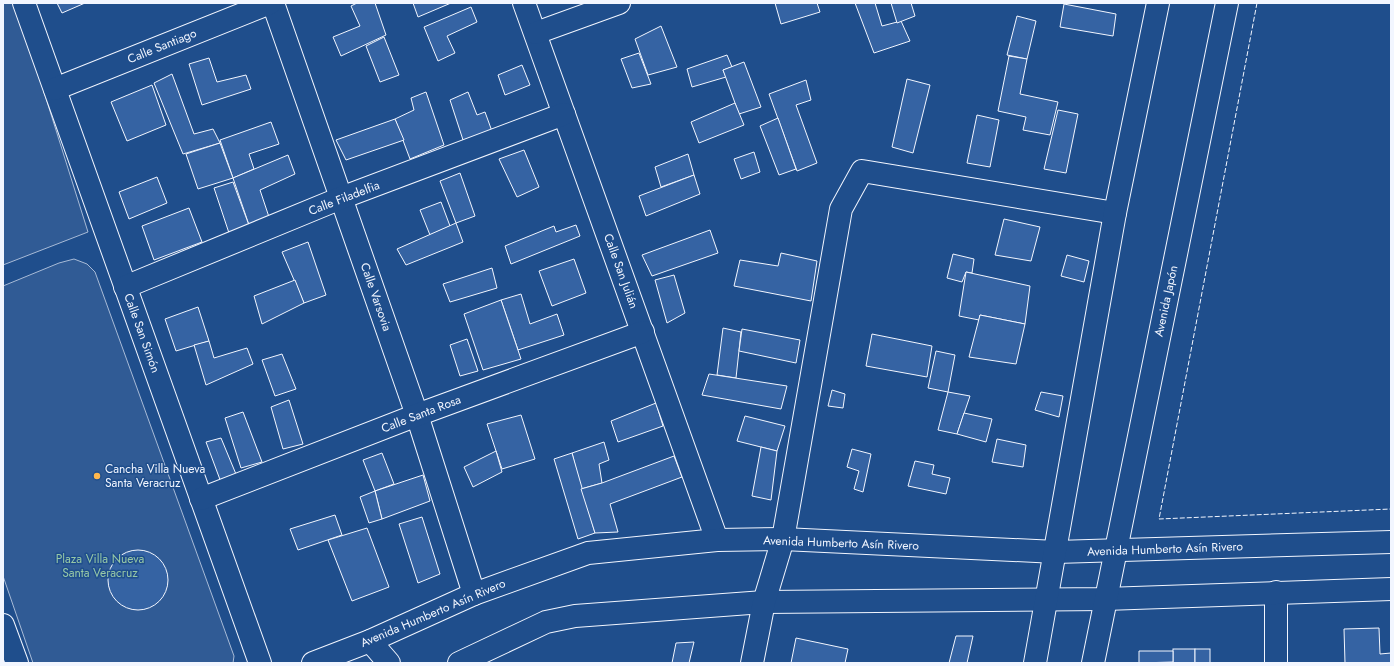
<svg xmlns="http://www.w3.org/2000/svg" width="1394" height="666" font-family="Jost,sans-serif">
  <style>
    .built { fill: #305b95; stroke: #a8bbd7 }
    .building { fill: #3563a3; stroke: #f2f6ff }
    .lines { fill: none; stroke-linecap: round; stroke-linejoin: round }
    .minor-casing { stroke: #f2f6ff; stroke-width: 24 }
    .minor { stroke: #1f4e8c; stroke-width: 22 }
    .fence { stroke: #f2f6ff; stroke-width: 1; stroke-dasharray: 5 2; stroke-linecap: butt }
    .poi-dot { fill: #ffb74d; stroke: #1f4e8c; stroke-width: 1.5 }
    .labels { text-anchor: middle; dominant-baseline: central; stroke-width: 3; stroke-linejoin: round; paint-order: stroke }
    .street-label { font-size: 12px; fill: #f2f6ff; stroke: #1f4e8c }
    .poi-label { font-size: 12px; fill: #f2f6ff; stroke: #1f4e8c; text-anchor: start }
    .park-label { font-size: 12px; fill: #97c8a6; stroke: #1f4e8c }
  </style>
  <rect width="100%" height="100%" fill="#1f4e8c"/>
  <g class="built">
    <polygon points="3,3 16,3 88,232 3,265"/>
    <polygon points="74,259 87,264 95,272 234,656 233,663 33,663 3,576 3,286 59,263"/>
  </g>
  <g class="building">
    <polygon points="57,3 85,3 62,13"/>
    <polygon points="357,3 375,3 386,35 341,56 333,37 360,26 351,6"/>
    <polygon points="413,3 451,3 418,17"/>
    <polygon points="775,3 817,3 820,12 781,24"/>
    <polygon points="855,3 875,3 882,26 901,21 910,41 874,53"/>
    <polygon points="891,3 911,3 915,16 897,23"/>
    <polygon points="1064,4 1116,14 1113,36 1060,27"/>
    <polygon points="471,7 477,22 447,36 455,53 438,61 424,27"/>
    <polygon points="1017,16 1036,21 1027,59 1007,55"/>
    <polygon points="661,26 677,67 648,75 635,39"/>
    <polygon points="384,37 399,75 380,82 366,46"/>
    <polygon points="639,53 651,84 632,88 621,59"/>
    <polygon points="727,55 732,67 723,70 726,77 692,87 687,69"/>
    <polygon points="1009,56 1027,59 1020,94 1058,102 1050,135 1023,130 1026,117 998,111"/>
    <polygon points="209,58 217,82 246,75 251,89 202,105 189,64"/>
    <polygon points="744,62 761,107 739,114 723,70"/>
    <polygon points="522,65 530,85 505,95 498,75"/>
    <polygon points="172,74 194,134 213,129 220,143 183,154 154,83"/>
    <polygon points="907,79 930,85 913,153 892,147"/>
    <polygon points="806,80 811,100 796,105 817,163 797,171 769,94"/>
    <polygon points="152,85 166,125 127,141 111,102"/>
    <polygon points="426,92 444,145 410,159 395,119 414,110 411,98"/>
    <polygon points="468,92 477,115 485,112 493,134 464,143 450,100"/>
    <polygon points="735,103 744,125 699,143 691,122"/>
    <polygon points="1058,110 1078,114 1066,173 1044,169"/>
    <polygon points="977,115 999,120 990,167 967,163"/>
    <polygon points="778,118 796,169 779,175 760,126"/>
    <polygon points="395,119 404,140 346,160 336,140"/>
    <polygon points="271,122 279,144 249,154 254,169 233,178 220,140"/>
    <polygon points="220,143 233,178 198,189 186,154"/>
    <polygon points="524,150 539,187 517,197 499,159"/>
    <polygon points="754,152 760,172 741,179 734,159"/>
    <polygon points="688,154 694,175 661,187 655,167"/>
    <polygon points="288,155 295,174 260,190 270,220 250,228 233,178"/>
    <polygon points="460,173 475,216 456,223 440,181"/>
    <polygon points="694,175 700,194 646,216 639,196"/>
    <polygon points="157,177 167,203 129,219 119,192"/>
    <polygon points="233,182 250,228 230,236 214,188"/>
    <polygon points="441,202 450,226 430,235 420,210"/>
    <polygon points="189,208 202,242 154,260 142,226"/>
    <polygon points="1004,219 1040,227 1031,261 995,255"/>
    <polygon points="456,223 463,242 406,265 397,249"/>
    <polygon points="576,225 580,236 511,264 505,246 554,226 556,232"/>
    <polygon points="710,230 718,253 652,276 642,255"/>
    <polygon points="308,242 326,295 304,303 282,252"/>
    <polygon points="781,253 817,261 811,301 734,286 740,260 778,266"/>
    <polygon points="953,254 974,259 972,273 966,272 962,282 947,278"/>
    <polygon points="1067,255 1089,261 1084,282 1061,276"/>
    <polygon points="574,259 586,293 552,306 539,271"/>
    <polygon points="492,268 497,288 450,302 443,284"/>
    <polygon points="966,272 1030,286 1025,324 980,315 979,320 959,316"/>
    <polygon points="674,275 685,313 667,323 655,280"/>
    <polygon points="295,280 304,303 262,324 254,296"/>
    <polygon points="521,294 530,324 557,314 564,335 518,350 501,300"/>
    <polygon points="501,300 521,359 483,370 464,314"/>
    <polygon points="198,307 209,341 176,351 165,319"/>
    <polygon points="980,315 1025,324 1016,364 969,357"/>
    <polygon points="723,328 741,332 736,378 717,375"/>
    <polygon points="742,329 800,340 796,363 739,351"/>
    <polygon points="872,334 932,346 927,377 866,366"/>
    <polygon points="467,339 478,371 460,376 450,345"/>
    <polygon points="209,341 214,358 247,348 253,364 206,385 194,345"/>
    <polygon points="936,351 955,355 948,392 928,388"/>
    <polygon points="282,354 296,389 275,396 262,360"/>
    <polygon points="709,374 787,386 781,409 702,395"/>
    <polygon points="832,390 845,394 843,408 828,406"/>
    <polygon points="948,392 970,396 957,434 938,430"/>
    <polygon points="1041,392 1063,396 1059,417 1035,410"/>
    <polygon points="289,400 303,444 283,449 271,407"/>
    <polygon points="656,403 663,426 618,442 611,421"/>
    <polygon points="243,412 262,462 241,468 225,418"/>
    <polygon points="964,413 992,419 986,442 957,434"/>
    <polygon points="521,415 535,459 502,469 487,424"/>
    <polygon points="745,416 785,426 777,451 737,441"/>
    <polygon points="221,438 238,479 222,485 206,442"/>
    <polygon points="997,439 1026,445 1023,467 992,462"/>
    <polygon points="604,442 609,460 599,464 602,483 581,489 572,453"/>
    <polygon points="761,447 777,451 771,500 752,496"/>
    <polygon points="852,449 871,454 863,492 854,489 859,471 847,467"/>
    <polygon points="496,451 502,472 473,487 464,467"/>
    <polygon points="382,453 394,484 375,491 363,460"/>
    <polygon points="572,453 595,533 578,539 554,459"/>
    <polygon points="674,456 682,477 610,504 618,532 595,533 581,489 602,483"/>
    <polygon points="915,461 934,465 932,474 950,478 946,494 908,486"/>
    <polygon points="423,475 430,501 382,519 375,491"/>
    <polygon points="375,491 382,519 369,523 360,497"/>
    <polygon points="335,515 342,535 298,550 290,529"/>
    <polygon points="422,517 440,574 418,583 399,524"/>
    <polygon points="367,528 389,587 352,601 328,540"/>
    <circle cx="138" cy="580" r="30"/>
    <polygon points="1379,628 1380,654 1391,653 1391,663 1345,663 1344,629"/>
    <polygon points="956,636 973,636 967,663 949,663"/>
    <polygon points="796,638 848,649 845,663 791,663"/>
    <polygon points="694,642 689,663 672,663 676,643"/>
    <rect x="1173" y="649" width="22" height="14"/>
    <rect x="1195" y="649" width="15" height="14"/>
    <polygon points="1139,651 1173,651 1173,662 1139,663"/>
  </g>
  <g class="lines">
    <defs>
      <g id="minor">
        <polyline points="24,3 260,663"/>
        <polyline points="273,3 417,415 474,594"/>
        <polyline points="524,3 717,540"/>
        <polyline points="536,33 619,3"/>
        <polyline points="55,89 270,3"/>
        <polyline points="125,287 341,198 564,114"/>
        <polyline points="201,499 417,415 643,332"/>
        <polyline points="1276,592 1276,663"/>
        <polyline points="3,625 17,663"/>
        <polyline points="370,641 389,663"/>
        <polyline points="313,663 370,641 474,594 588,553 717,540 783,539 1056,552 1391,542"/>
        <polyline points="459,663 546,622 575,616 764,602 1105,599 1391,589"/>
        <polyline points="752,663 764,602 783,539 841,209 862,171 1115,213"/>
        <polyline points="1035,663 1115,213 1158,3"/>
        <polyline points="1093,663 1227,3"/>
      </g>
    </defs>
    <use href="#minor" class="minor-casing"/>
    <use href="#minor" class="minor"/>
    <polyline class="fence" points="1257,3 1159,519 1391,509"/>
  </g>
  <circle class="poi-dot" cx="97" cy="476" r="4"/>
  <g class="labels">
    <g class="street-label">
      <text transform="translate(162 46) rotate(-22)">Calle Santiago</text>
      <text transform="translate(344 198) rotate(-21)">Calle Filadelfia</text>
      <text transform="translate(621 271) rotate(70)">Calle San Julián</text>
      <text transform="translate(376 297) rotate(71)">Calle Varsovia</text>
      <text transform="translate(1166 301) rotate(-78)">Avenida Japón</text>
      <text transform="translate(142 333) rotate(70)">Calle San Simón</text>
      <text transform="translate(421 414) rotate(-21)">Calle Santa Rosa</text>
      <text transform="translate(841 543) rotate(2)">Avenida Humberto Asín Rivero</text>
      <text transform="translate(1165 549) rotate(-2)">Avenida Humberto Asín Rivero</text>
      <text transform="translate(433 613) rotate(-23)">Avenida Humberto Asín Rivero</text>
    </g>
    <g class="poi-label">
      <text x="105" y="469">Cancha Villa Nueva<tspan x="105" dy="14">Santa Veracruz</tspan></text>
    </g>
    <g class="park-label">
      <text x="100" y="559">Plaza Villa Nueva<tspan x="100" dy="14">Santa Veracruz</tspan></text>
    </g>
  </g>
  <rect width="1394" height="666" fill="none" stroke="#f2f6ff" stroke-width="8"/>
</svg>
